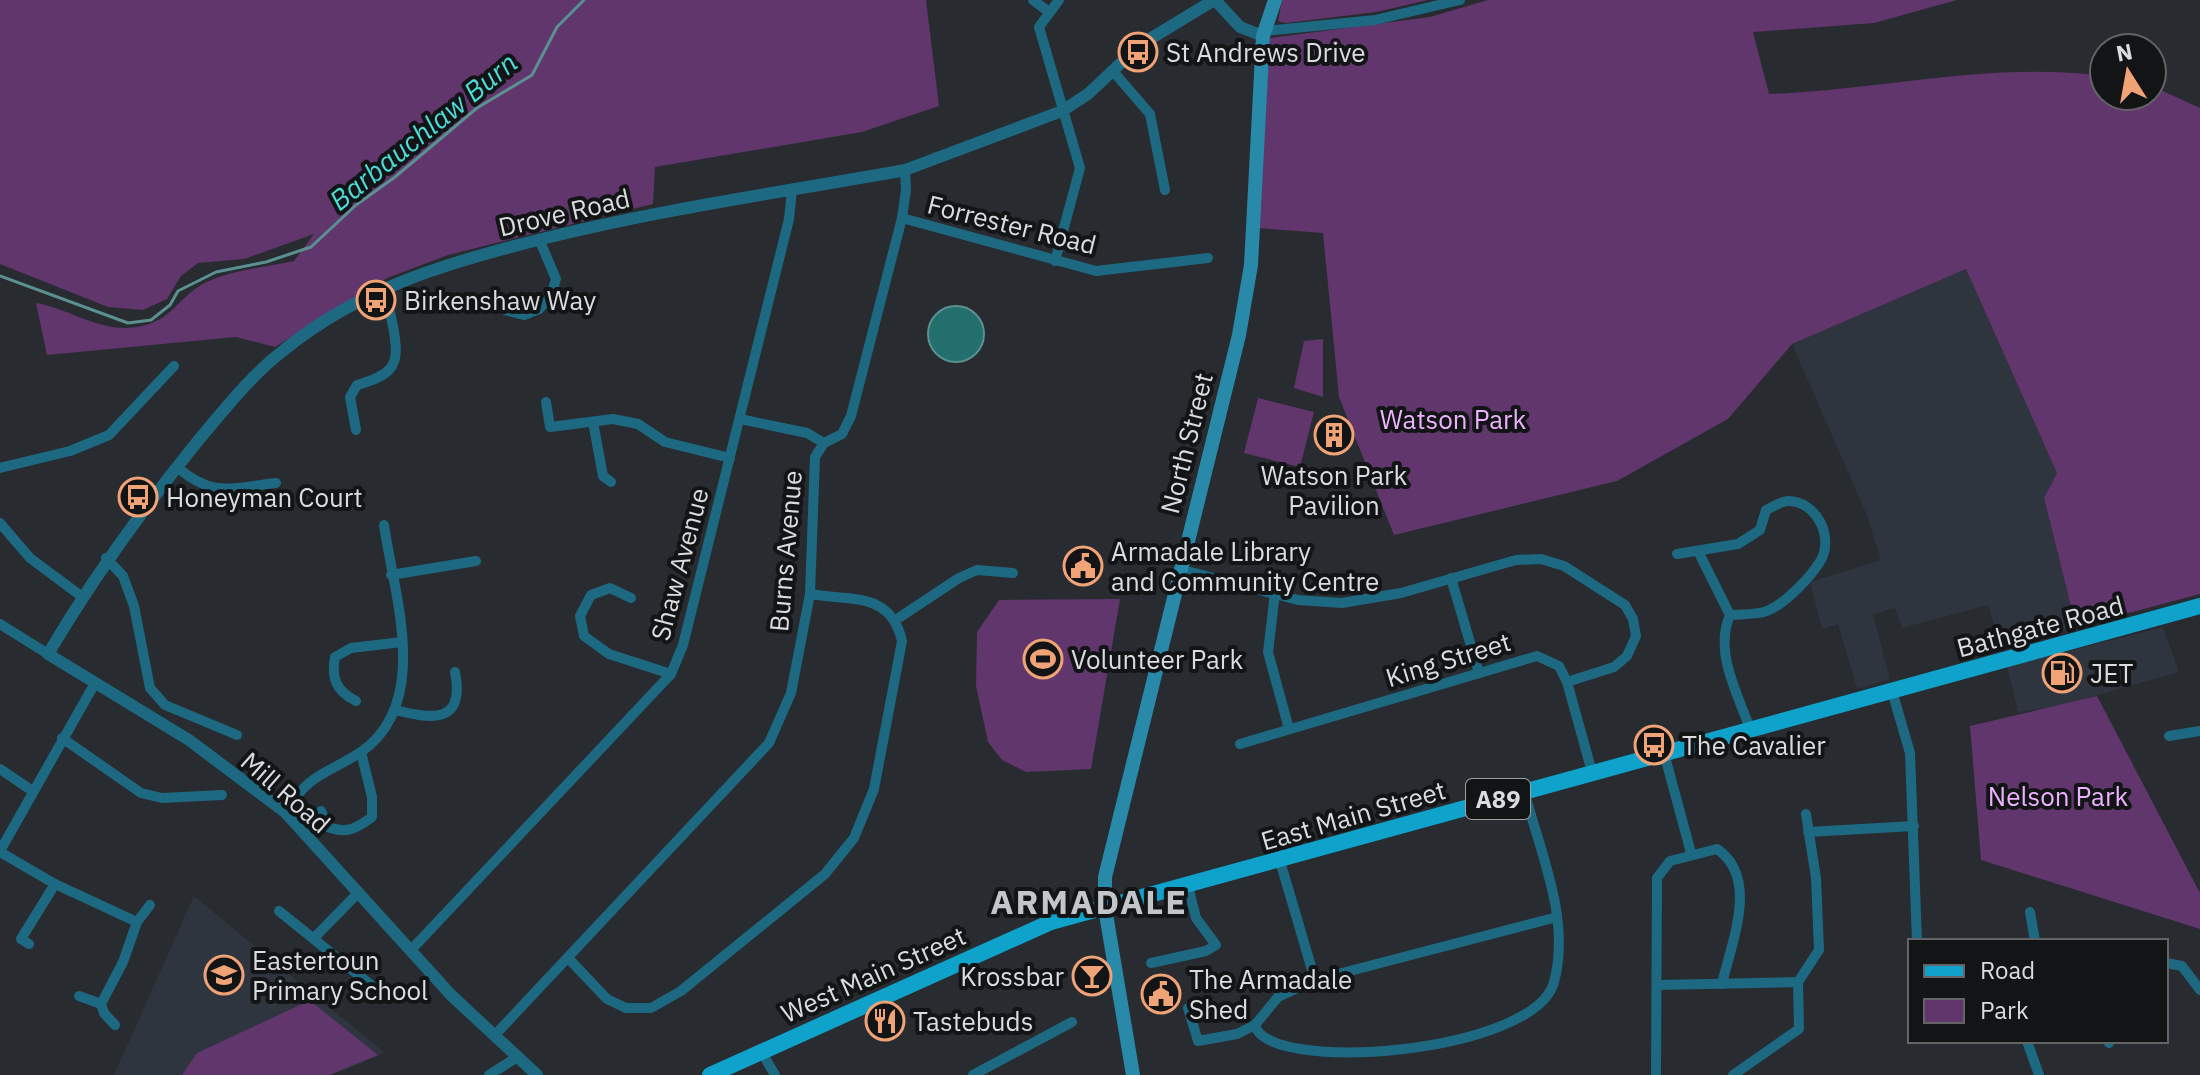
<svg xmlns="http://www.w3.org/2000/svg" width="2200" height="1075" font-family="'IBM Plex Sans',sans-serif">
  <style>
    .built { fill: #2f353e }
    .green { fill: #60366d }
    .water { fill: #236f6d; stroke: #5a908f; stroke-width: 2 }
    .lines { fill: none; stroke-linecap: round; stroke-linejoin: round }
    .stream { stroke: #5a908f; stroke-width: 3 }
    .minor { stroke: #1d6982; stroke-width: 10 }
    .tertiary { stroke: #1d6982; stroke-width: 12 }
    .secondary { stroke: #2889a9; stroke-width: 14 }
    .primary { stroke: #0fa3cc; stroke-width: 16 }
    .labels { text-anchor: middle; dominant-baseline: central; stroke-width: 8; stroke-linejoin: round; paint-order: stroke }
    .shield { fill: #121415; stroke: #9ea0a2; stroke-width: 2 }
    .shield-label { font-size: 24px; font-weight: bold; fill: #dadcdf }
    .poi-label { font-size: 26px; fill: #dadcdf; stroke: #121415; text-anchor: start }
    .street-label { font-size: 26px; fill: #dadcdf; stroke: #121415 }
    .park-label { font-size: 26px; fill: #ecb2fe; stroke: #121415 }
    .water-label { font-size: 28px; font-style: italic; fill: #4cdcd9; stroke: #121415 }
    .district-label { font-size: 34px; font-weight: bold; letter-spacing: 2px; fill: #c2c6cb; stroke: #121415 }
  </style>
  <rect width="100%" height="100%" fill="#282b2f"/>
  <g class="built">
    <polygon points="1966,269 2057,473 2044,498 2076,627 2001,648 1988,605 1902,628 1895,608 1873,614 1890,679 1857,689 1838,624 1822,629 1810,582 1881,560 1866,513 1792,344"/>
    <polygon points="2163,627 2179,672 2059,706 2018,712 2007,667"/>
    <polygon points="194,896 385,1053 332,1075 114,1075"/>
  </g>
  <g class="green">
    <path d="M0,0H926L939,106L862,132L655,167L653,204L448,255L387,278L275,347L236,337L47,355L36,303C66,308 94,328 125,328C173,327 175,296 209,281C234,270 266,267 294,261L314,234L244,259L198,263L181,276L167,299L143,310L108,307L0,264Z"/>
    <polygon points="1282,0 1428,0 1376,12 1286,23 1278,21"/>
    <path d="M1488,0H1957L1874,23L1753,32L1769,94C1882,90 1991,61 2104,76V96H2152V86L2200,108V594L2076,627L2044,498L2057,473L1966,269L1792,344L1728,419L1617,481L1394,535L1339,397L1323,233L1258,228L1270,38L1430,17Z"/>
    <polygon points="1323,339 1323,397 1294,388 1304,341"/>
    <polygon points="1258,398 1314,412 1300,467 1244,453"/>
    <polygon points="1120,599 1091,769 1026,772 1002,760 988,742 976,686 977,632 999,600"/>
    <polygon points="2097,696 2200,893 2200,929 1981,860 1970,726"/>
    <polygon points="303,995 378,1055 329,1075 182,1075 197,1053 302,1004"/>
  </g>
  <circle class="water" cx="956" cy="334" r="28"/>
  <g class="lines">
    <polyline class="stream" points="0,276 128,323 151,320 170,305 178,291 216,272 266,262 311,247 356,205 395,177 477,108 532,75 557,27 584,0"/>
    <g class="minor">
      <polyline points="1033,0 1049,12"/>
      <polyline points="1264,31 1375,20 1460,0"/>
      <polyline points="1112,70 1150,114 1165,190"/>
      <polyline points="902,218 1096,271 1208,258"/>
      <polyline points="1055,261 1080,168 1039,27 1059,0"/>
      <polyline points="505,310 524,315 539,309 551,296 556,279 539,239"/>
      <polyline points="546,402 550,427 613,419 638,424 665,442 730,458"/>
      <polyline points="740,419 807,433 824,443"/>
      <polyline points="593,422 603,476 611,482"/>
      <path d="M356,430L350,397L357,385C396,374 400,364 393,326C390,313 388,301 383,289"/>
      <path d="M177,467C213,498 231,488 276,483"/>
      <polyline points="0,468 70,451 109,435 174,366"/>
      <polyline points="0,523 30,558 81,596"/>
      <path d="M1698,551L1730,615C1714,652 1737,692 1750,729"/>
      <path d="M1677,554L1738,544L1760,530L1766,510C1773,507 1781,501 1788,501C1816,501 1834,536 1821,560C1811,577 1786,603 1767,611C1757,615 1742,614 1730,615"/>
      <polyline points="106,558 123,576 134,606 150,688 165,705 237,735"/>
      <polyline points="1179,569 1298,600 1342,603 1401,593 1516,560 1541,559 1564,566 1625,605 1633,619 1636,636 1627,656 1614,667 1567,682"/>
      <polyline points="391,575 476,561"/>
      <polyline points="1451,578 1479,673"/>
      <polyline points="1275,593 1268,652 1289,729"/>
      <polyline points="631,598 610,588 591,595 580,616 584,636 609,654 671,674"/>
      <polyline points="897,619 959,578 977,570 1013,573"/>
      <polyline points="0,624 48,654"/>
      <polyline points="1892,691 1910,753 1917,941"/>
      <path d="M356,701C336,691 331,678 335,657L351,648L402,642"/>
      <path d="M395,710C434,720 465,723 455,672"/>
      <polyline points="2169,736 2200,731"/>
      <polyline points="62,738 141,793 162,798 222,795"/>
      <polyline points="1240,744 1537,656 1559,666 1567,682 1592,772"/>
      <polyline points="1664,753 1691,853"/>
      <polyline points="0,769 31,790"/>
      <path d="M321,811L328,827C346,834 356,829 372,817V797L361,752"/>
      <path d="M285,812C312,771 324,776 361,752C432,703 394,595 384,525"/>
      <polyline points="1808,832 1914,826"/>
      <polyline points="0,851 95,683"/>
      <polyline points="0,852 55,884 137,922"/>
      <polyline points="1280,861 1315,980 1557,917"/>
      <polyline points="279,911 382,994"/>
      <polyline points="2030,912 2035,941"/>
      <polyline points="314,938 359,892"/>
      <polyline points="29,944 21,939 55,884"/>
      <polyline points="412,949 671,674 683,645 789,219 792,190"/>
      <path d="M569,959L607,999L626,1008H651L681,991L825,874L854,838L874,789L902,641C891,592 853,601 810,594"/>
      <polyline points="1151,963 1206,951 1216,945 1196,918 1188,886"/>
      <polyline points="2166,963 2182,966 2200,990"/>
      <path d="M1315,980L1278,997L1255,1025C1266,1075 1535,1054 1554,982C1571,920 1540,851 1524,791"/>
      <polyline points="1657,985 1798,982"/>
      <polyline points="79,996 101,1004"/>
      <polyline points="1188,1008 1198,1041 1237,1034 1255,1025"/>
      <polyline points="115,1025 104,1013 101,1004 123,962 137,922 150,905"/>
      <polyline points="494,1036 769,743 791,693 810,594 815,457 824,443 842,434 851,416 902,218 906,190 905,170"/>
      <polyline points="2027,1041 2039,1075"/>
      <polyline points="2108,1041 2109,1043"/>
      <polyline points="761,1051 775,1075"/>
      <polyline points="489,1075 516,1058"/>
      <polyline points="973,1075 1072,1022"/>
      <path d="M1656,1075L1657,878L1670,861L1717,849C1760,878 1731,943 1722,984"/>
      <polyline points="1733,1075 1799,1029 1798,982 1819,950 1816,878 1806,814"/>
    </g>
    <g class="tertiary">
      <polyline points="1215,0 1240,27 1263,36"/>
      <path d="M537,1075L451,995L285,812L189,740L48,654C93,578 141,511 197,442C224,410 250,376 284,350C360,288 449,262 542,239C661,209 784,192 905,170L1062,111L1088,94L1140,45L1214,0"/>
    </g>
    <polyline class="secondary" points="1133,1075 1105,908 1105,877 1239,335 1251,265 1263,36 1275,0"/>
    <polyline class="primary" points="710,1075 1051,922 2200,606"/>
  </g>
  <defs>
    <symbol id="bus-ring" viewBox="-11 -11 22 22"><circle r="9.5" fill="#121415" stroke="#efa376" stroke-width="1.5"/><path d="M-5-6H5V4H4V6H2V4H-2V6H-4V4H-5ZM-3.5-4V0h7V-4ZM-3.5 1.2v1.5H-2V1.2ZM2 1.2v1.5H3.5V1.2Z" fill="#efa376"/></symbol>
    <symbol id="building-ring" viewBox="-11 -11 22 22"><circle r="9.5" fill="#121415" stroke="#efa376" stroke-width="1.5"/><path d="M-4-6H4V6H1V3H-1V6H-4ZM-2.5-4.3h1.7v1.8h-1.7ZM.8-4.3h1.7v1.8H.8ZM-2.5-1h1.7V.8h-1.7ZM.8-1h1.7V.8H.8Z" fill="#efa376"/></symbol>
    <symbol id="civic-ring" viewBox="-11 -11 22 22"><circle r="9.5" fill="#121415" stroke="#efa376" stroke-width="1.5"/><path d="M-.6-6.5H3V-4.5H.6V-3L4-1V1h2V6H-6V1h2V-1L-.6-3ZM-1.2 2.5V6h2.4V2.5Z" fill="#efa376"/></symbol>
    <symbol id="stadium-ring" viewBox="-11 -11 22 22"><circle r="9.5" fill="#121415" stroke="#efa376" stroke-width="1.5"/><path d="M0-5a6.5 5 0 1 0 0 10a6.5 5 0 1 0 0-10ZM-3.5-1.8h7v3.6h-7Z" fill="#efa376"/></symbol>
    <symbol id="fuel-ring" viewBox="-11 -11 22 22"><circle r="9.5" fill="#121415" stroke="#efa376" stroke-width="1.5"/><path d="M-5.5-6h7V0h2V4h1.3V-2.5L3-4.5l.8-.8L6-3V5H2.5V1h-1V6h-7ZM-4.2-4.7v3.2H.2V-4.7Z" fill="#efa376"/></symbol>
    <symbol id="school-ring" viewBox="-11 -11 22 22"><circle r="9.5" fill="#121415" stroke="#efa376" stroke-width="1.5"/><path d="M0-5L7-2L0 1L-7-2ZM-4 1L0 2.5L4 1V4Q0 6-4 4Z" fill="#efa376"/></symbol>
    <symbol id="bar-ring" viewBox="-11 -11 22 22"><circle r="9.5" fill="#121415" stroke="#efa376" stroke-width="1.5"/><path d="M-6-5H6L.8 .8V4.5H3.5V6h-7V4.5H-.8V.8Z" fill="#efa376"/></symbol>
    <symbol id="restaurant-ring" viewBox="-11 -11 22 22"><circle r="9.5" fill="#121415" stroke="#efa376" stroke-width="1.5"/><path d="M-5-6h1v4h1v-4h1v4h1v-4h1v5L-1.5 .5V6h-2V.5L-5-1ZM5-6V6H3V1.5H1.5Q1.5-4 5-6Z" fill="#efa376"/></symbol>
  </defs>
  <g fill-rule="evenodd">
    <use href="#bus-ring" x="1116" y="30" width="44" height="44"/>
    <use href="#bus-ring" x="354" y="278" width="44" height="44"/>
    <use href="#building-ring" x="1312" y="413" width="44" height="44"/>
    <use href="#bus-ring" x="116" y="475" width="44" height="44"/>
    <use href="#civic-ring" x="1061" y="544" width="44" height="44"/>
    <use href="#stadium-ring" x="1021" y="637" width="44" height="44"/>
    <use href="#fuel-ring" x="2040" y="651" width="44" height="44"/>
    <use href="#bus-ring" x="1632" y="723" width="44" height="44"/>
    <use href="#school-ring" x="202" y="953" width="44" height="44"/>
    <use href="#bar-ring" x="1070" y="954" width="44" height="44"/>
    <use href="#civic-ring" x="1139" y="972" width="44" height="44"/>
    <use href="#restaurant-ring" x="863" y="999" width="44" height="44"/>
  </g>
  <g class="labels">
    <rect class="shield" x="1466" y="779" width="64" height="40" rx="6"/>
    <g class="shield-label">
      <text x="1498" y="799">A89</text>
    </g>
    <g class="poi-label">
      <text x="1166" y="52">St Andrews Drive</text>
      <text x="404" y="300">Birkenshaw Way</text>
      <text x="1334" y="475" text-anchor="middle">Watson Park<tspan x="1334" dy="30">Pavilion</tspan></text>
      <text x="166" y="497">Honeyman Court</text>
      <text x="1111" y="551">Armadale Library<tspan x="1111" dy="30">and Community Centre</tspan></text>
      <text x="1071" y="659">Volunteer Park</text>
      <text x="2090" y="673">JET</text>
      <text x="1682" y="745">The Cavalier</text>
      <text x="252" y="960">Eastertoun<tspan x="252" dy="30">Primary School</tspan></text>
      <text x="1064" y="976" text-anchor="end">Krossbar</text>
      <text x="1189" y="979">The Armadale<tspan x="1189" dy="30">Shed</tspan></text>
      <text x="913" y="1021">Tastebuds</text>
    </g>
    <g class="street-label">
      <text transform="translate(564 212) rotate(-13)">Drove Road</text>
      <text transform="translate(1012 224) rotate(14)">Forrester Road</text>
      <text transform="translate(1186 443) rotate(-76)">North Street</text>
      <text transform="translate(785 551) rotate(-85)">Burns Avenue</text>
      <text transform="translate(679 564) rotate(-75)">Shaw Avenue</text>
      <text transform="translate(2040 626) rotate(-15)">Bathgate Road</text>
      <text transform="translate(1448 659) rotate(-17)">King Street</text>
      <text transform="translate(286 792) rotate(41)">Mill Road</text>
      <text transform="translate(1353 815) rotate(-16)">East Main Street</text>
      <text transform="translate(873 974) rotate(-24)">West Main Street</text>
    </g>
    <g class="park-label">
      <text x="1453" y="419">Watson Park</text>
      <text x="2058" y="796">Nelson Park</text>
    </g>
    <g class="water-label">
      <text transform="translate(423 131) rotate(-39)">Barbauchlaw Burn</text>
    </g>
    <g class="district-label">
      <text x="1089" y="901">ARMADALE</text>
    </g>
  </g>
  <rect x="1908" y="939" width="260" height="104" fill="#121415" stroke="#626466" stroke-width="2"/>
  <rect x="1924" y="965" width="40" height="12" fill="#0fa3cc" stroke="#626466" stroke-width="2"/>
  <text x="1980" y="979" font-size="24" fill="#dadcdf">Road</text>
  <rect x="1924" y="999" width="40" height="24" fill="#60366d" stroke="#626466" stroke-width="2"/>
  <text x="1980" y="1019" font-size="24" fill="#dadcdf">Park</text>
  <g transform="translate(2128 72) rotate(349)"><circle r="38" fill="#121415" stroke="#626466" stroke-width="2"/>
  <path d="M0-6L14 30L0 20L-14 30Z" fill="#efa376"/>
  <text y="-12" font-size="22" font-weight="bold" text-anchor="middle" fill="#dadcdf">N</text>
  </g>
</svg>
